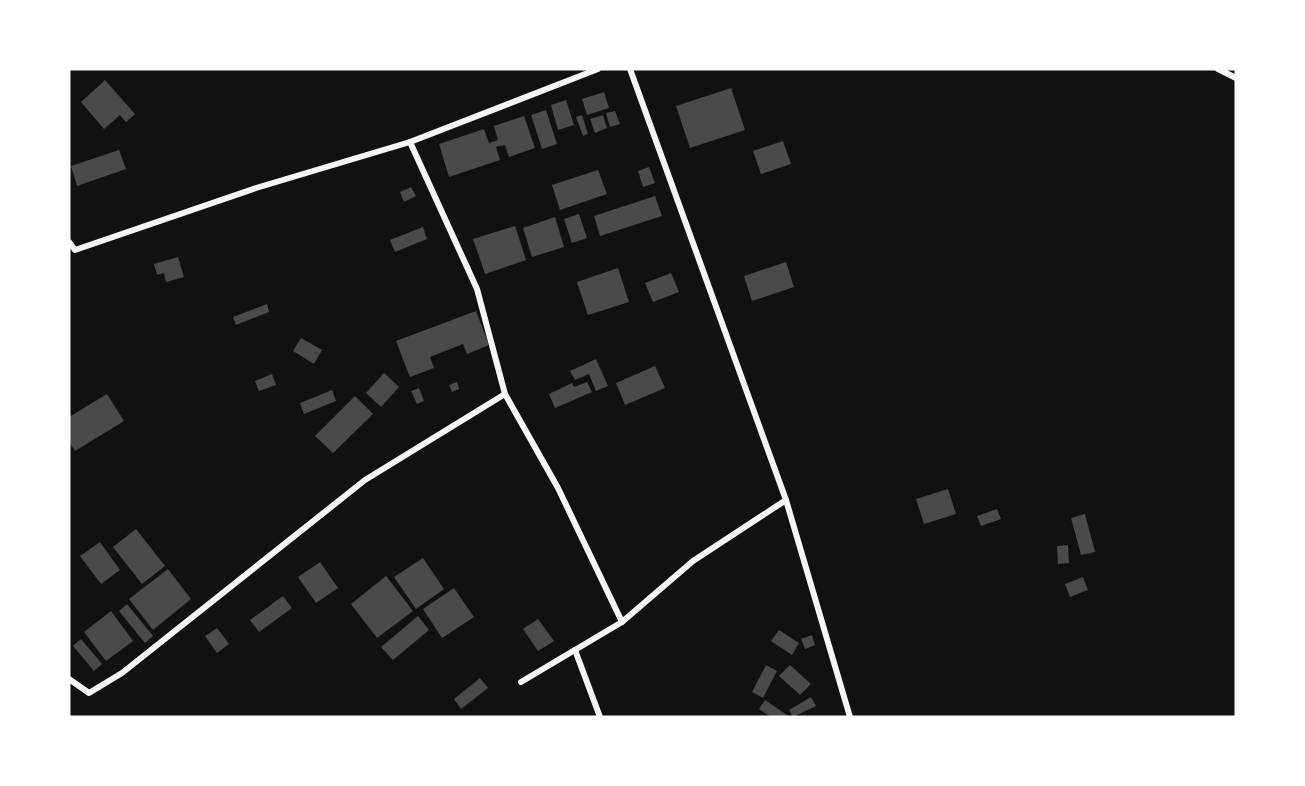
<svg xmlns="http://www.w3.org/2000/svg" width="1305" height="786" font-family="'Source Sans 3',sans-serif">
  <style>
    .building { fill: #4a4a4a }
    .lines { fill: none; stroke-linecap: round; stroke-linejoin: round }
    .minor { stroke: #f5f5f5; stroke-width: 6 }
  </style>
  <rect width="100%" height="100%" fill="#111"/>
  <g class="building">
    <polygon points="105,80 135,114 126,122 120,115 104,129 81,102"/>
    <polygon points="731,88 745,130 690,148 676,106"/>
    <polygon points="604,92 609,108 587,115 582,99"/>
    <polygon points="566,100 574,125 558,130 551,105"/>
    <polygon points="546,110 557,144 542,149 531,115"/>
    <polygon points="615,111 620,124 610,127 606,113"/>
    <polygon points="582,115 588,134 583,136 576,117"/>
    <polygon points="603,115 607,128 595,133 590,119"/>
    <polygon points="524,116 535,148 509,157 505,145 496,147 500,160 449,177 439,144 484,129 489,143 498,140 494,126"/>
    <polygon points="783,141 791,164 761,174 753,151"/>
    <polygon points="119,150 126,169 77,186 71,166"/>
    <polygon points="649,167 655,183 643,187 638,171"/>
    <polygon points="598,170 607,194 560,210 552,185"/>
    <polygon points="411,187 416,196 404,202 400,192"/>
    <polygon points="655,196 662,216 600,236 594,216"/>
    <polygon points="579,214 587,238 572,243 564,219"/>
    <polygon points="555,217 564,247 532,257 523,228"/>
    <polygon points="515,226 526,260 485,274 473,239"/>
    <polygon points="423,227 427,239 395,252 390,240"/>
    <polygon points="178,257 184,277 166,282 164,273 157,275 154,264"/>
    <polygon points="786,262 794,287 752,301 744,276"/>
    <polygon points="618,268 629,302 588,315 577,282"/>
    <polygon points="671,273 679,292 653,302 645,283"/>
    <polygon points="267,304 269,312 236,325 233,317"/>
    <polygon points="476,311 489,345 467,354 463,344 430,357 434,368 410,377 396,341"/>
    <polygon points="301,338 322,350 314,364 293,351"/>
    <polygon points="596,359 608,386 596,391 589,374 575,380 570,371"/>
    <polygon points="655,366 665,388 625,405 616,383"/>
    <polygon points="384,373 399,387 381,407 366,393"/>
    <polygon points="272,374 276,385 259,391 255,381"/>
    <polygon points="457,382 459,389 452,392 449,385"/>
    <polygon points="587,382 592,392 555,408 549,394 572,383 574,387"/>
    <polygon points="419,388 424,401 417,404 411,391"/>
    <polygon points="332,390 336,401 304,414 300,403"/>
    <polygon points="107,394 124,421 75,451 69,442 69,417"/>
    <polygon points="355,396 373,414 333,453 315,436"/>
    <polygon points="948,489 956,514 924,524 916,499"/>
    <polygon points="997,509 1001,519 981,526 977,516"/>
    <polygon points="1085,514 1095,552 1081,555 1071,518"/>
    <polygon points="136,529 165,566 142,584 113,547"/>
    <polygon points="100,542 120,570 101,584 80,556"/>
    <polygon points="1068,545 1069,563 1058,564 1057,546"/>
    <polygon points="423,558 444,589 416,609 394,577"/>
    <polygon points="320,562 338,588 316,603 298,577"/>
    <polygon points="168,569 191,599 153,630 129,599"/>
    <polygon points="386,576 413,611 377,638 351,604"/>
    <polygon points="1083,577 1088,590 1070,597 1065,584"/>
    <polygon points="454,588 474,617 442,638 423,609"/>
    <polygon points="283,596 292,608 259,632 250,620"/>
    <polygon points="127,604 153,636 145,643 119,611"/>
    <polygon points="111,611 133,641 106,661 84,632"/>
    <polygon points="418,616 429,630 393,660 381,647"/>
    <polygon points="538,619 554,641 538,651 523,629"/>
    <polygon points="217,628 229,644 217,653 205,636"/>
    <polygon points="779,630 799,643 792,655 771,641"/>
    <polygon points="812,635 815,645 805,649 801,639"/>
    <polygon points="81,639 102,664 94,671 73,646"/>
    <polygon points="766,665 777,671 763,698 752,692"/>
    <polygon points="790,665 811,684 800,695 779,676"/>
    <polygon points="480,678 488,688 461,709 454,699"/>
    <polygon points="811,697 816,706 793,717 789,710"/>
    <polygon points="765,700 790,717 771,717 759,709"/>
  </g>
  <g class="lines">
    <g class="minor">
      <polyline points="630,69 786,500 850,717"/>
      <polyline points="1218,69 1236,78"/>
      <polyline points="410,142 477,289 505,394 558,488 622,622"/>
      <polyline points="69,242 75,250 256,188 410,142 598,69"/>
      <polyline points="575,650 600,717"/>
      <polyline points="69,679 89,693 122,673 365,480 505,394"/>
      <polyline points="521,682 622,622 693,561 786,500"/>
    </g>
  </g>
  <rect width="1305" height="786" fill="none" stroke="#ffffff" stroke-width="141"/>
</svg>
